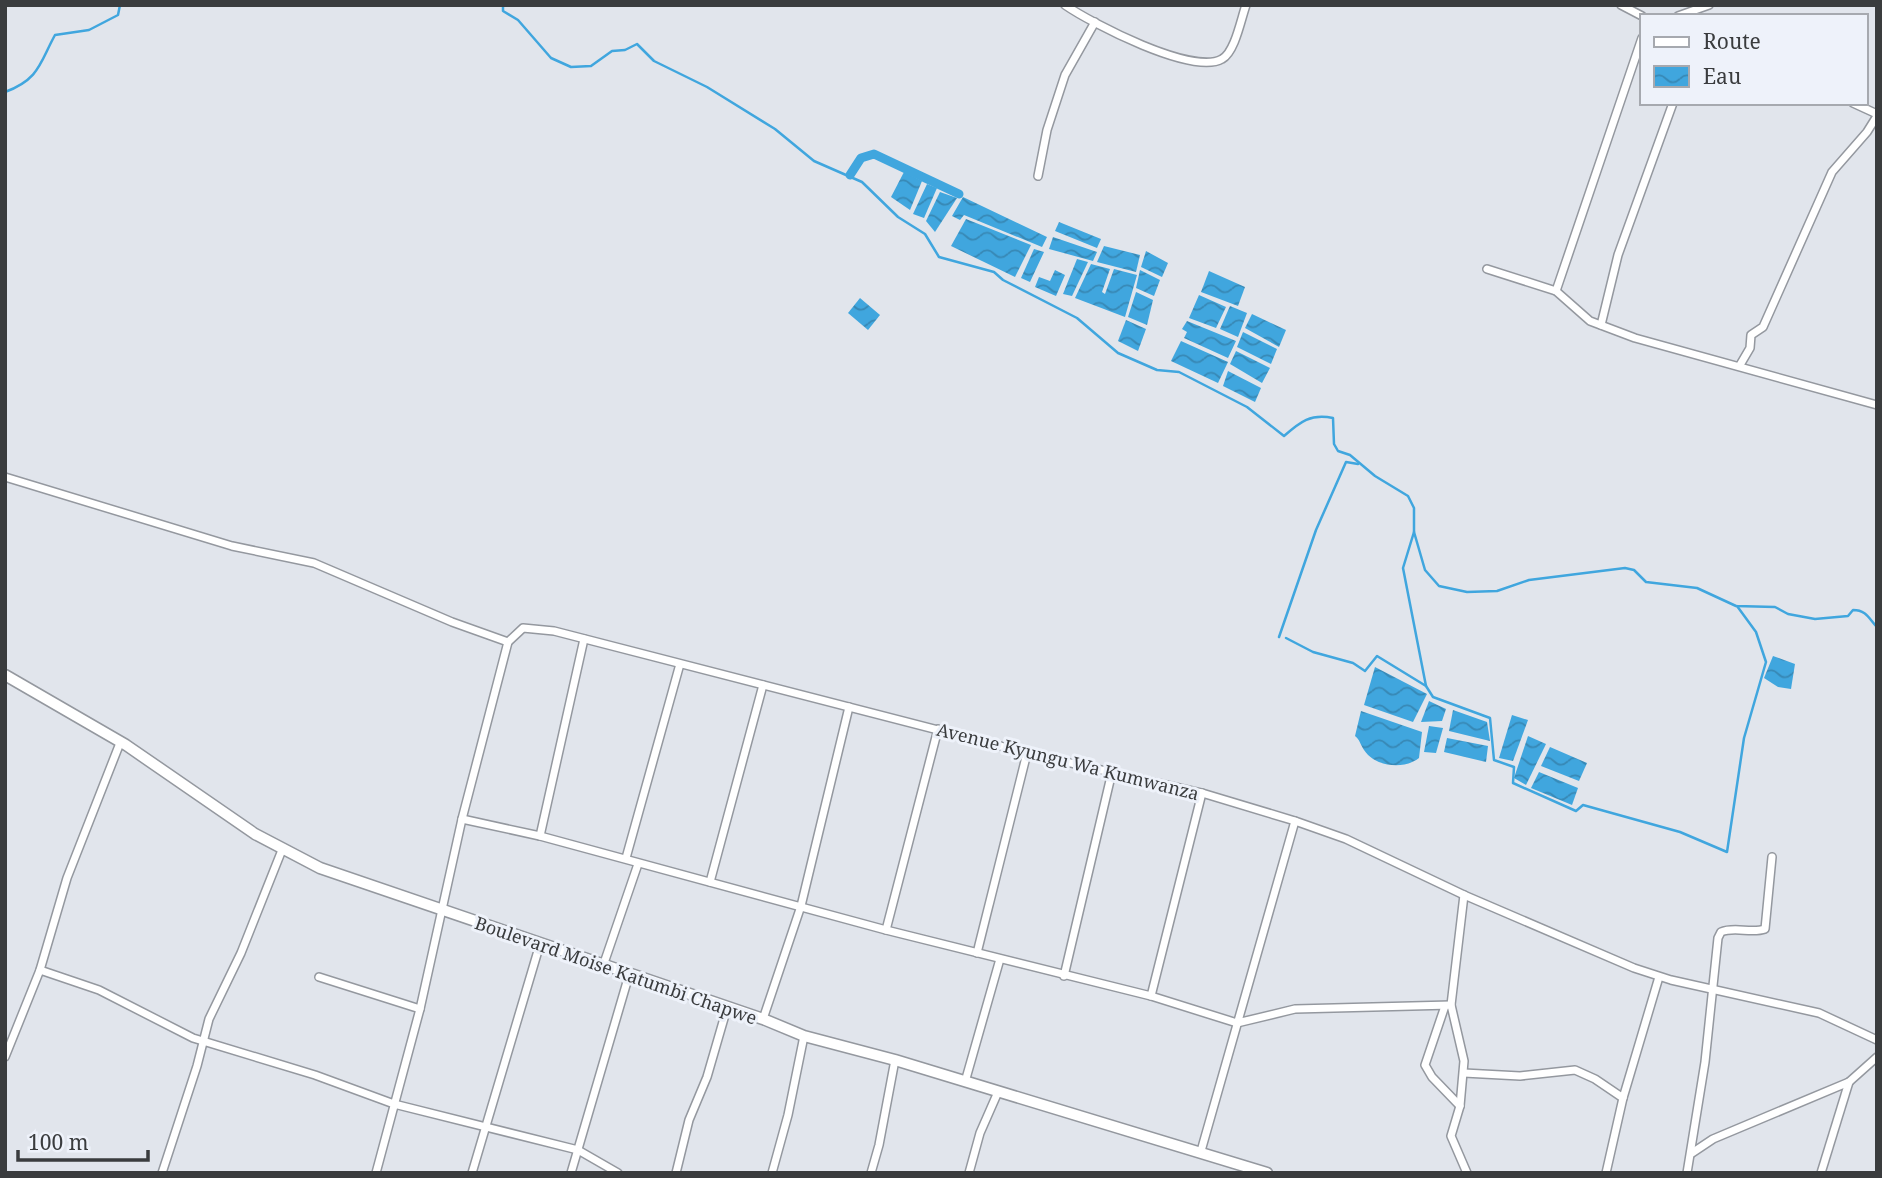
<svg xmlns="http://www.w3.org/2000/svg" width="1882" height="1178" font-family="'Noto Serif',serif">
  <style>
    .water { fill: url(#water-waves) }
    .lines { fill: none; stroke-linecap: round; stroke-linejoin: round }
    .stream { stroke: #40a6de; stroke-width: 2.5 }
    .canal { stroke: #40a6de; stroke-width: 9 }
    .street-casing { stroke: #94989f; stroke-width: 10 }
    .secondary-casing { stroke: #94989f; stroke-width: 13 }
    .street { stroke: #fff; stroke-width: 7 }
    .secondary { stroke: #fff; stroke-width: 10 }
    .labels { text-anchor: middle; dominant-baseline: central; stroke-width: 6; stroke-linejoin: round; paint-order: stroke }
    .street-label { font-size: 18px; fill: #3a3c3e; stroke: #eef2fa }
  </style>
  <defs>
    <pattern id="water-waves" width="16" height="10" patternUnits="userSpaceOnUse" patternTransform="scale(1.75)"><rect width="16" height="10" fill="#40a6de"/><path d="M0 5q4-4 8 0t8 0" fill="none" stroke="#3788b5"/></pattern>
  </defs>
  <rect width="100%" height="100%" fill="#e1e5ec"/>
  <g class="water">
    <polygon points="904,172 922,181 910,210 891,197"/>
    <polygon points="927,184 937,188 924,218 913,214"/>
    <polygon points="940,192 957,198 935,232 926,221"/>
    <polygon points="963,197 1047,237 1042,247 964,215 960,220 952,216"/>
    <polygon points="966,219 1031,245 1015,277 951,246"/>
    <polygon points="1059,222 1101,239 1097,248 1055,231"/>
    <polygon points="1053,237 1097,252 1093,261 1049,249"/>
    <polygon points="1104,246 1140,255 1136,272 1097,262"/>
    <polygon points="1034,249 1044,252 1030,282 1021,278"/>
    <polygon points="1146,251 1168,263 1162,277 1141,267"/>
    <polygon points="1077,259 1088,262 1072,296 1063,294"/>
    <polygon points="1091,264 1110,269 1102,292 1105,294 1114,269 1137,275 1125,317 1075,298"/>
    <polygon points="1055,270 1065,275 1056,296 1035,287 1039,277 1050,281"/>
    <polygon points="1140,270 1160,280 1154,296 1136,288"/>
    <polygon points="1209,271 1245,287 1238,306 1201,292"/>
    <polygon points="1136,292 1153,300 1147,325 1128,317"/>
    <polygon points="1199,295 1226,307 1216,328 1189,318"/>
    <polygon points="860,298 880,315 868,330 848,313"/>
    <polygon points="1230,306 1247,313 1238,337 1220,329"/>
    <polygon points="1252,314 1286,330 1279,347 1245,328"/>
    <polygon points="1126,320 1146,329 1138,351 1118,341"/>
    <polygon points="1187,321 1236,341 1228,358 1184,338 1187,332 1182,329"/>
    <polygon points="1243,332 1277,349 1271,364 1237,347"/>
    <polygon points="1181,341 1228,362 1218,383 1171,361"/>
    <polygon points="1236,351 1270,368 1262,383 1230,364"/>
    <polygon points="1228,371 1261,388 1255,402 1223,386"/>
    <polygon points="1773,656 1795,664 1791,689 1778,687 1764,678"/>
    <polygon points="1375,667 1427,694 1413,722 1364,705"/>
    <polygon points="1429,701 1446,709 1442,721 1421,722"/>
    <polygon points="1453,710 1487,722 1490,741 1449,731"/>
    <path d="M1361,711L1422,732L1419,758C1404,770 1375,767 1364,750C1360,744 1360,740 1355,736Z"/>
    <polygon points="1512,715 1528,720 1513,761 1499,758"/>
    <polygon points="1429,726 1443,728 1436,753 1424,752"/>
    <polygon points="1528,736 1546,744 1526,785 1514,778"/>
    <polygon points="1447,738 1488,746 1486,762 1444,752"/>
    <polygon points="1550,747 1587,763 1579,781 1541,766"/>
    <polygon points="1539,772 1578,788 1572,805 1531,788"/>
  </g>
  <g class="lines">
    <g class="stream">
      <path d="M503,5V11L518,20L551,58L571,67L591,66L612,51L625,50L637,44L654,61L707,87L775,129L814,161L862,182L898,217L925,234L939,257L994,272L1003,280L1077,318L1118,353L1157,370L1179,372L1247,407L1284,436C1300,422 1311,413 1333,418L1334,444L1338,451L1350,455L1375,476L1408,496L1414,508V532L1425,570L1439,586L1467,592L1497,591L1529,580L1625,568L1634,570L1646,582L1697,588L1736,606L1775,607L1788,614L1815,619L1848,616L1853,610C1867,610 1869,619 1877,627"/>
      <path d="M5,92C40,79 40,62 55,35L89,30L118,15L120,5"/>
      <polyline points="1414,532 1403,568 1426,686"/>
      <polyline points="1279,637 1316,530 1346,462 1358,464"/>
      <polyline points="1286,638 1313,652 1353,663 1365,671 1377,656 1426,686 1433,697 1490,718 1494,760 1514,767 1513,783 1576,811 1583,805 1680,832 1727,852 1744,738 1766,662 1756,632 1737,606"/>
    </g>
    <polyline class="canal" points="850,175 861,158 874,154 959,194"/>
    <defs>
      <g id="street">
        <path d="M1065,5C1091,23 1193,76 1222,59C1235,52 1241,19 1246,5"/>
        <polyline points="1621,5 1642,16"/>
        <polyline points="1678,16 1709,5"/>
        <polyline points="1853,103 1877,114"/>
        <polyline points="1038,176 1047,130 1065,75 1095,22"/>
        <polyline points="1487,269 1556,291 1590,321 1635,338 1877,405"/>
        <polyline points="1556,291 1642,38"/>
        <polyline points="1601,325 1618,255 1673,103"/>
        <polyline points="1740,365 1750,348 1751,335 1763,327 1832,172 1867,132 1877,116"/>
        <polyline points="5,477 232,546 314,563 452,622 508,642"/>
        <polyline points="462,819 540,836 886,930 1151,996 1237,1023 1295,1009 1451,1005"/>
        <polyline points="540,836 584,639"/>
        <polyline points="626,858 680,664"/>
        <polyline points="710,882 763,685"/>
        <polyline points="1464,895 1451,1005 1464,1061 1460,1106 1451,1136 1467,1173"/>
        <polyline points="886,930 938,729"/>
        <polyline points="977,953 1027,753"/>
        <polyline points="603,966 638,864"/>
        <polyline points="40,970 99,990 193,1038 315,1075 394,1104 578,1150 618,1173"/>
        <polyline points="1064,976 1112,772"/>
        <polyline points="319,977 420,1009"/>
        <polyline points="1151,996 1202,793"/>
        <polyline points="1445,1006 1425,1065 1432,1077 1460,1106"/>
        <polyline points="763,1019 801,906 849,707"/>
        <polyline points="5,1057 40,970 67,878 120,743"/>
        <polyline points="1464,1073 1520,1076 1575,1070 1595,1079 1623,1098"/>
        <polyline points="965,1082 1000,959"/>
        <polyline points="1201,1151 1295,821"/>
        <polyline points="1692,1153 1713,1139 1849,1082 1877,1057"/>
        <polyline points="162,1173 197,1066 209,1019 241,953 282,850"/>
        <polyline points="376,1173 420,1009 462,819 508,642 523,628 554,631 1027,753 1202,793 1295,821 1346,839 1464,895 1634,968 1671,980 1819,1013 1877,1040"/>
        <polyline points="472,1173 540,944"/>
        <polyline points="571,1173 629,975"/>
        <polyline points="676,1173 689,1120 707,1077 727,1008"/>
        <polyline points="772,1173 788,1115 804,1036"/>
        <polyline points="871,1173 879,1145 895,1060"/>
        <polyline points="969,1173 980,1133 998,1092"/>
        <polyline points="1606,1173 1623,1098 1659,977"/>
        <path d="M1687,1173L1705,1062L1718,938L1721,932C1735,926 1751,934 1765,929L1772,857"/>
        <polyline points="1821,1173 1849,1082"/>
      </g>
      <polyline id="secondary" points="5,675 126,745 255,834 320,868 763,1019 804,1036 895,1060 1267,1173"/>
    </defs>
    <use href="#street" class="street-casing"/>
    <use href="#secondary" class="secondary-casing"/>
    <use href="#street" class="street"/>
    <use href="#secondary" class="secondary"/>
  </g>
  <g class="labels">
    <g class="street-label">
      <text transform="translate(1068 761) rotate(14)">Avenue Kyungu Wa Kumwanza</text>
      <text transform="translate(616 970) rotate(19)">Boulevard Moise Katumbi Chapwe</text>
    </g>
  </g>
  <rect width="1882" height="1178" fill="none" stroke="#3a3c3e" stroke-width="14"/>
  <rect x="1640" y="14" width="228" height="91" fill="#eef2fa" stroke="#a6a9af" stroke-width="2"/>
  <rect x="1654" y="37" width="35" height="10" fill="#ffffff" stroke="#a6a9af" stroke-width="2"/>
  <text x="1703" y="49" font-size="21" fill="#3a3c3e">Route</text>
  <rect x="1654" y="66" width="35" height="21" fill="url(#water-waves)" stroke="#a6a9af" stroke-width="2"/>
  <text x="1703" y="84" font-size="21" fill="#3a3c3e">Eau</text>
  <path d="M18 1150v10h130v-10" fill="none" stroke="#3a3c3e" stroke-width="3.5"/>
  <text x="28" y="1150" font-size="21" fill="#3a3c3e" stroke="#eef2fa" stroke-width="5" paint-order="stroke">100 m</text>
</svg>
